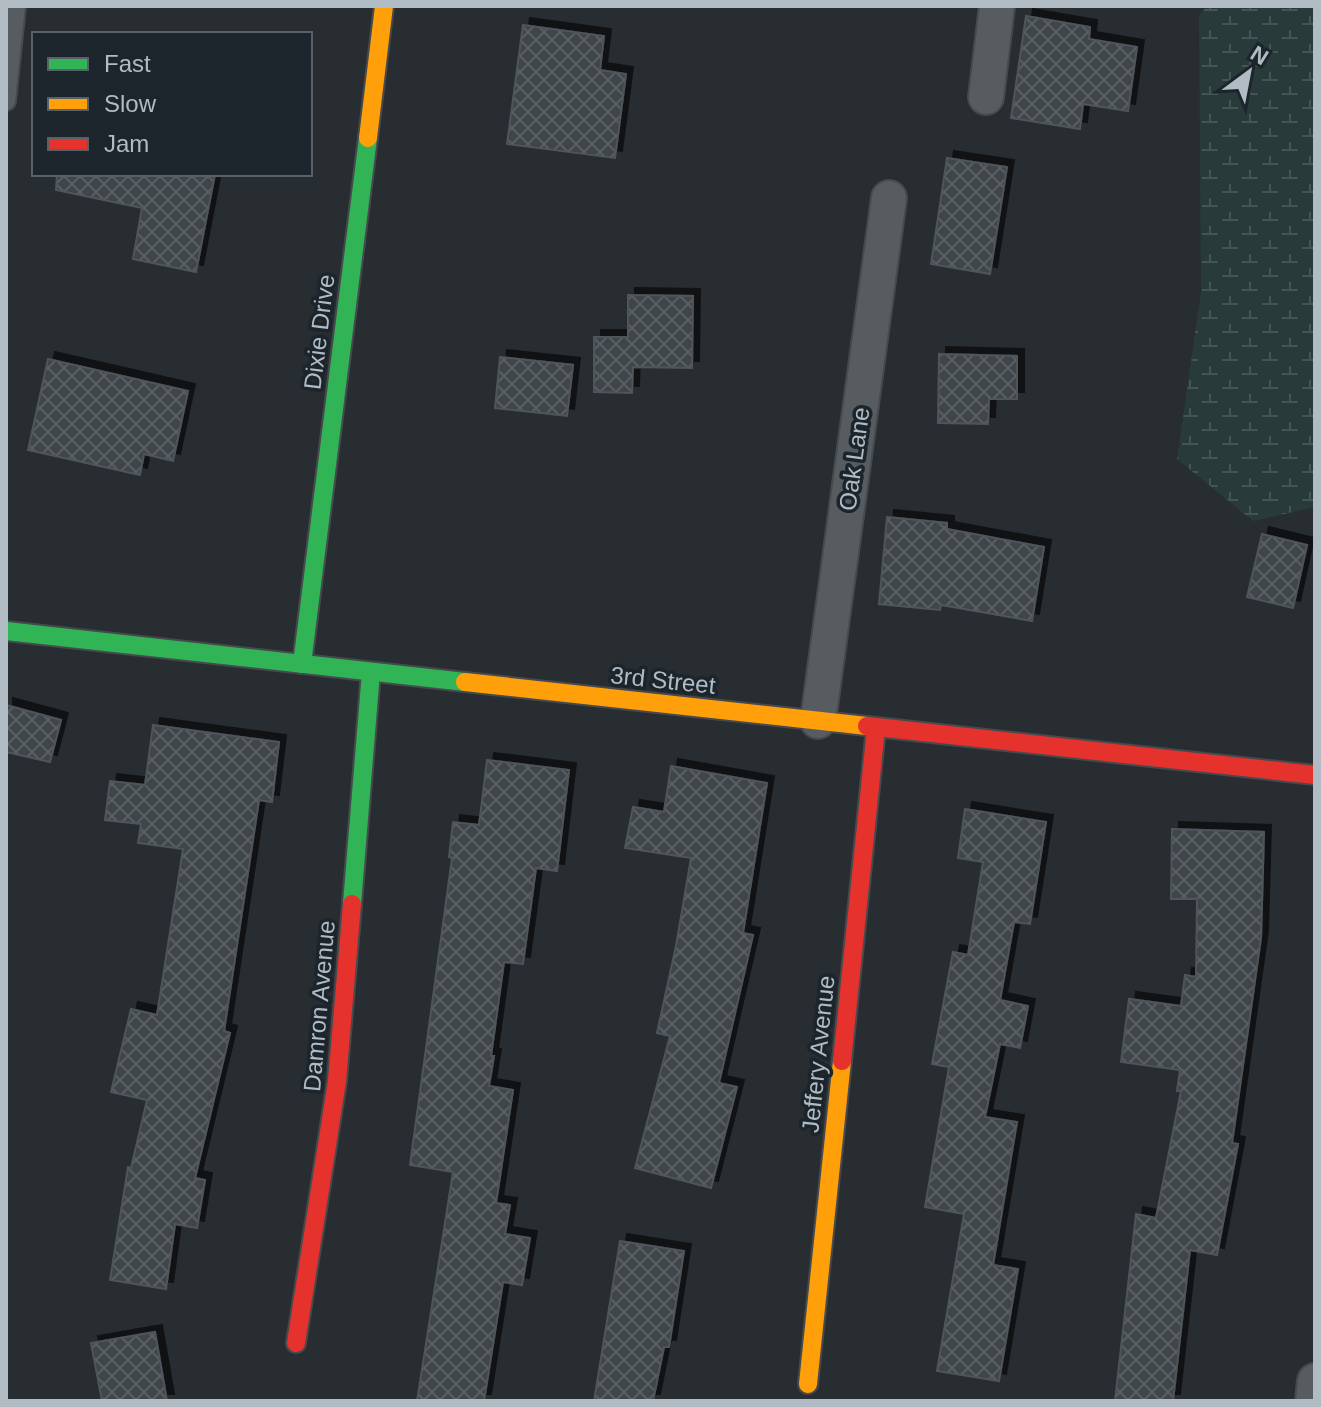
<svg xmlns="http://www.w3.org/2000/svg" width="1321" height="1407" font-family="Helvetica,sans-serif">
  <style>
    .wetland { fill: url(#wetland-marsh) }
    .building { fill: url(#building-cross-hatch); stroke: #4f555a; stroke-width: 2; filter: url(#shadow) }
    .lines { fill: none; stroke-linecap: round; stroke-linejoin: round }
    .lane-casing { stroke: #46494d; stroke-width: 22 }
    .street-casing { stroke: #46494d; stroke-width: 38 }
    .fast-casing { stroke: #46494d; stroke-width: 22 }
    .slow-casing { stroke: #46494d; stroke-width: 22 }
    .jam-casing { stroke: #46494d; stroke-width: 22 }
    .lane { stroke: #575c61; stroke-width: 18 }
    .street { stroke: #575c61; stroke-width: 34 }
    .fast { stroke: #30b455; stroke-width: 18 }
    .slow { stroke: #ff9f0a; stroke-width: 18 }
    .jam { stroke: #e5322d; stroke-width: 18 }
    .labels { text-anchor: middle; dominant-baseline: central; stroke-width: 7; stroke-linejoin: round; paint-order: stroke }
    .street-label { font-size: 24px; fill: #b1bbc4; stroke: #1c252c }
  </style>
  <defs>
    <pattern id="wetland-marsh" width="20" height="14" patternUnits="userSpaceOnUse" patternTransform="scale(2)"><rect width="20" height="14" fill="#283a39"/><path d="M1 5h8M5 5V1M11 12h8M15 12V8" fill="none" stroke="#455554"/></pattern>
    <pattern id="building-cross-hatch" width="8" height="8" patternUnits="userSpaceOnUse" patternTransform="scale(2)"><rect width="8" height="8" fill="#404549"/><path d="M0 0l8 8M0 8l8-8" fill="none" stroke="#595e62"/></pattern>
    <filter id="shadow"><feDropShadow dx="7" dy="-7" stdDeviation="0" flood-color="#0009"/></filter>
  </defs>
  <rect width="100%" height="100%" fill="#282d32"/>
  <polygon class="wetland" points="1207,6 1315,6 1315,507 1253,521 1177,459 1201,292 1199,16"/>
  <g class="building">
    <polygon points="1026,16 1090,27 1089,39 1137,47 1128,111 1083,104 1080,129 1011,118"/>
    <polygon points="523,25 604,36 600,70 626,74 615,158 507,144"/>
    <polygon points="947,158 1007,167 990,274 931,264"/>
    <polygon points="57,174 215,174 196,272 133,259 142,208 56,190"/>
    <polygon points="628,295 693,296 692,368 633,367 632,393 594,392 594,337 628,337"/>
    <polygon points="939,354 1017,356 1017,399 989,399 988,424 938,423"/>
    <polygon points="500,357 573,365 567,416 495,408"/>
    <polygon points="48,359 188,391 173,461 144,454 140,475 28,450"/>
    <polygon points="887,517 947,523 947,529 1044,547 1032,621 941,605 940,610 879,604"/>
    <polygon points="1262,534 1307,545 1293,608 1247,597"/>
    <polygon points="6,705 61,720 50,762 6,752"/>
    <polygon points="153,725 279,742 272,802 259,800 224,1031 230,1033 195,1178 205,1180 197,1228 175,1224 166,1289 110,1280 128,1167 131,1168 147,1100 111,1092 131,1009 157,1015 183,849 138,843 141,824 105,820 110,781 145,785"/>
    <polygon points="487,760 569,770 557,871 536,868 523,964 504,962 491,1056 494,1056 489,1086 513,1090 496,1203 510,1205 505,1234 530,1238 522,1285 503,1282 484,1401 417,1401 453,1172 410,1165 452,858 449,857 453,822 479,825"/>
    <polygon points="671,766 767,783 743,933 753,935 719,1083 737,1087 711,1188 635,1168 670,1036 657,1033 676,946 691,858 625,848 633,807 664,812"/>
    <polygon points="965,809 1046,822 1030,924 1014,922 1000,1000 1028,1006 1020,1048 1000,1044 985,1117 1017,1122 993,1265 1018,1269 999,1381 937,1371 964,1214 925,1207 949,1067 932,1064 953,952 968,955 983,862 958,858"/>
    <polygon points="1172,829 1264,832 1261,938 1232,1143 1238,1144 1217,1255 1190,1250 1173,1401 1115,1401 1136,1214 1156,1218 1181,1091 1177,1091 1180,1070 1121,1062 1129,999 1181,1006 1185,975 1196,977 1197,899 1171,899"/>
    <polygon points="620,1241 684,1251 669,1347 664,1347 653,1401 594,1401"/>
    <polygon points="155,1332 167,1401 102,1401 91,1343"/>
  </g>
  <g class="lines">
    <defs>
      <polyline id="lane" points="6,101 16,6"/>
      <g id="street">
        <polyline points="986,97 997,6"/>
        <polyline points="818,721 889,198"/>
        <polyline points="1313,1401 1315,1381"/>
      </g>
      <g id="fast">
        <polyline points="6,631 465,682"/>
        <polyline points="302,664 368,138"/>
        <polyline points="352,904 371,672"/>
      </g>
      <g id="slow">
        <polyline points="368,138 384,6"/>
        <polyline points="465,682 867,726"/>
        <polyline points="808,1384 842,1061"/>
      </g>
      <g id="jam">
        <polyline points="867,726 1315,775"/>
        <polyline points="842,1061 876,728"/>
        <polyline points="296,1343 337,1081 352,904"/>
      </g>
    </defs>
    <use href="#lane" class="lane-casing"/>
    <use href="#street" class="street-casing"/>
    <use href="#fast" class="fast-casing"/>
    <use href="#slow" class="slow-casing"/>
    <use href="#jam" class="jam-casing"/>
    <use href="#lane" class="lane"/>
    <use href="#street" class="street"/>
    <use href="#fast" class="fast"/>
    <use href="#slow" class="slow"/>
    <use href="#jam" class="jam"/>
  </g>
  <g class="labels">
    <g class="street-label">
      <text transform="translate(319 332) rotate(-83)">Dixie Drive</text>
      <text transform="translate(854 459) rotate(-82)">Oak Lane</text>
      <text transform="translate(663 680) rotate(6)">3rd Street</text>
      <text transform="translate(319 1006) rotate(-85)">Damron Avenue</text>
      <text transform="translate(818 1054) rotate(-84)">Jeffery Avenue</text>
    </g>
  </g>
  <rect width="1321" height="1407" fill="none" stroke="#b1bbc4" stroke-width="16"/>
  <rect x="32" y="32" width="280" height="144" fill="#1c252c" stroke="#586169" stroke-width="2"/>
  <rect x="48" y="58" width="40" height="12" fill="#30b455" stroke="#586169" stroke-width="2"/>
  <text x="104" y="72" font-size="24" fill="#b1bbc4">Fast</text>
  <rect x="48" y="98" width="40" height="12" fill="#ff9f0a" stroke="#586169" stroke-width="2"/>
  <text x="104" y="112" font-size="24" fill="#b1bbc4">Slow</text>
  <rect x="48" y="138" width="40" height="12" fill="#e5322d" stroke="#586169" stroke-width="2"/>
  <text x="104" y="152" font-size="24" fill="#b1bbc4">Jam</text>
  <g transform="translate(1249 72) rotate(32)" stroke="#1c252c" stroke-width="6" paint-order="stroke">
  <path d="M0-6L14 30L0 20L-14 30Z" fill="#b1bbc4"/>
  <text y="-12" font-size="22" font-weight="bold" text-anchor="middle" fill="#b1bbc4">N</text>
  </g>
</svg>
